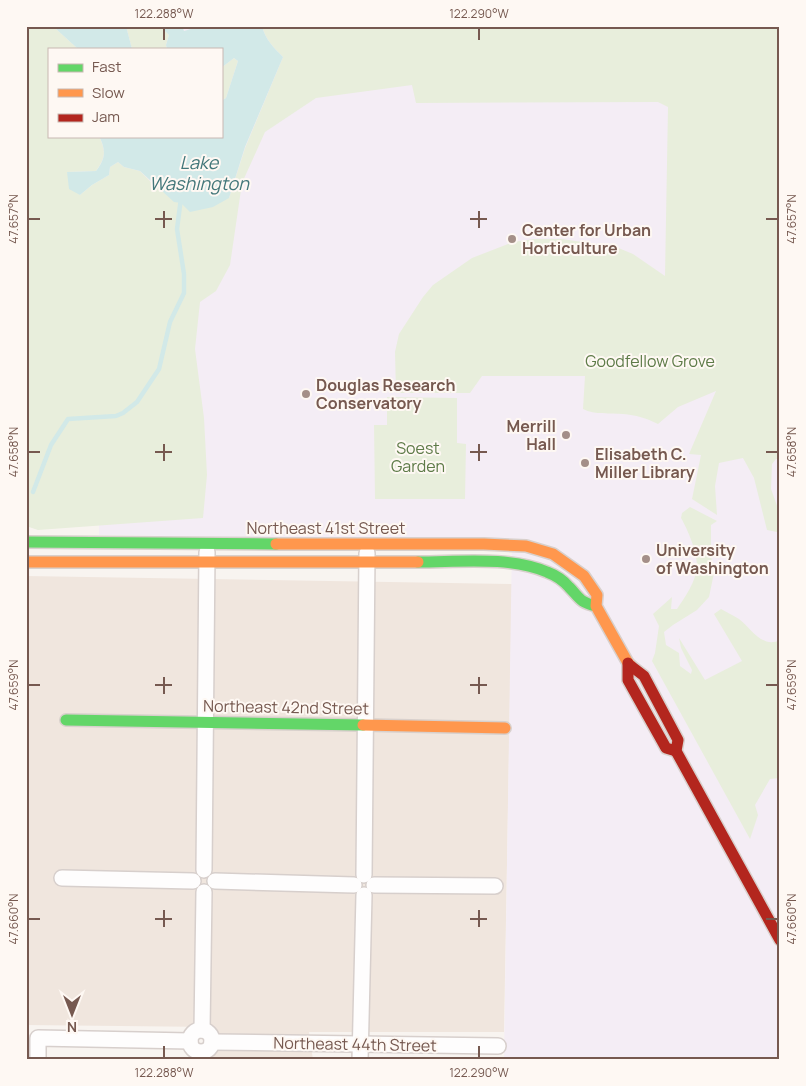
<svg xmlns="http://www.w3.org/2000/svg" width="806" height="1086" font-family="Manrope,sans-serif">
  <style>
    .residential { fill: #f0e6de }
    .education { fill: #f4edf5 }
    .green { fill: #e8eedc }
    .water { fill: #d2e9e8 }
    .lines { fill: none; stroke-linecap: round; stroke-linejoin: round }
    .stream { stroke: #d2e9e8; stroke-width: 4.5 }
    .street-casing { stroke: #d7cfcc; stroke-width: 18 }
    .fast-casing { stroke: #d8d0cc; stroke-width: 14 }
    .slow-casing { stroke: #d8d0cc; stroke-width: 14 }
    .jam-casing { stroke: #d8d0cc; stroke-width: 14 }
    .street { stroke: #fefdfd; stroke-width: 15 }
    .fast { stroke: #63d668; stroke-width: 11 }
    .slow { stroke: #ff974d; stroke-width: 11 }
    .jam { stroke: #b3261e; stroke-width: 11 }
    .ticks { fill: none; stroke: #765950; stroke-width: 2 }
    .poi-dot { fill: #a48f88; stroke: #fef8f3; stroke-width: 2 }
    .labels { text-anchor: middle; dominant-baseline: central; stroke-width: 4; stroke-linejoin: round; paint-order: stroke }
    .poi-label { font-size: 16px; font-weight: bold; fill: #765950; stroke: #fef8f3; text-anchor: start }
    .park-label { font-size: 16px; fill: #5e7b48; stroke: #fef8f3 }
    .street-label { font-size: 16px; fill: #765950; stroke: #fef8f3 }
    .water-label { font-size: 18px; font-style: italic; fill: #43777a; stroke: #fef8f3 }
    .neatline { fill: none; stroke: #765950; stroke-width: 2 }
    .ticks-label { font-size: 12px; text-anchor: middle; fill: #765950 }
  </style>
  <rect width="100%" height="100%" fill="#f8f4f0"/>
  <polygon class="residential" points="26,576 512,584 504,1032 309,1032 313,1060 214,1060 213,1027 26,1025"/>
  <polygon class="education" points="99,26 780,26 780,1060 504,1060 512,541 99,535 99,136 221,136 221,49 99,49"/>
  <g class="green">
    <path d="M26,26H56V29L78,49H49V136H99C106,151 106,157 96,171L67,172L80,195L92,185L109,175L110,167L118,162L124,167L140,171L154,185L229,198L245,148L283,57C274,48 265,39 262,26H780V459H776L772,464L771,489L780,514L777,532L767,530L754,478L743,458L719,463L715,486L717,515L692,499L701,455L689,454L716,391L678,407L658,424C646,418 636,415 623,414C610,413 595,415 583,409L585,376H482L470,393H396L395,352L399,334L423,297L433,285L472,258L513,242L534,239H562L616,247L633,254L665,276L668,107L658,102L416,103L412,85L316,98L265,132L242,183L230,265L216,291L200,302L195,349L204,418L207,475L203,518L38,530L26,526Z"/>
    <polygon points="126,26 160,26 169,35 166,45 167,49 132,49"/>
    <polygon points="234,58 238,61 226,98 221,101 221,68"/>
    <polygon points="387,397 457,398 457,443 466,444 465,499 375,499 374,425 387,425"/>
    <path d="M690,507L717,521L711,525V556L714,573L709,597L697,610L673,625L664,632L666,645L679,653L680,666L691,674L692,670L681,648L679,638L705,680L742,661L714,614L721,609C726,612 733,615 739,619C751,628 762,649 780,640V778L770,779L755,805L758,815L750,839L652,661L655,653L659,626L653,614L672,597L671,609H677C685,597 696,582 697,566C697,552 688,530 681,518L682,513Z"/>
  </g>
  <g class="water">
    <polygon points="56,26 126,26 132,49 78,49 56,29"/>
    <path d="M160,26H182L184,31L201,26H262C265,39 274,48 283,57L245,147L229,198L213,207L190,212L181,203L174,202L140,171L124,167L118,162L110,167L109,175L92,185L80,195L69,189L67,172L96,171C106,158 106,150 99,136H221V101L226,98L238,61L234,58L221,68V49H167L166,45L169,35Z"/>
  </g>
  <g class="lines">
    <polyline class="stream" points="33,492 51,445 68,419 116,416 123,413 137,402 159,369 170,322 184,293 184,274 177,229 181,198"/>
    <defs>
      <g id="street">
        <polyline points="204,870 207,552"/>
        <polyline points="364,875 367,553"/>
        <polyline points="62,878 193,881"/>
        <polyline points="215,881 354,885"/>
        <polyline points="374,885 495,886"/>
        <polyline points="202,1030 204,892"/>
        <circle cx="201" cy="1041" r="11"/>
        <polyline points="212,1042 498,1046"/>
        <polyline points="38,1060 38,1038 190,1041"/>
        <polyline points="360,1060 364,895"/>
      </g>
      <g id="fast">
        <polyline points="26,542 276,544"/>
        <path d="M418,562C459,562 509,556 547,572C555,575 563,580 569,587C580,598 579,602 596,606"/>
        <polyline points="66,720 363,725"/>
      </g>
      <g id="slow">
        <polyline points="276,544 484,544 526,546 553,554 584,576 597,595 596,606 628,663 631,666"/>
        <polyline points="26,562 418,562"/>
        <polyline points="363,725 505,728"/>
      </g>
      <g id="jam">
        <polyline points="628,663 628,680 666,748 676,751"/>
        <polyline points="631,666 644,676 678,740 676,751 780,940"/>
      </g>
    </defs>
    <use href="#street" class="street-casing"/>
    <use href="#fast" class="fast-casing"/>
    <use href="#slow" class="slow-casing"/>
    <use href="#jam" class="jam-casing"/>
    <use href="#street" class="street"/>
    <use href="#fast" class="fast"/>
    <use href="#slow" class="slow"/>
    <use href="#jam" class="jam"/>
  </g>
  <path class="ticks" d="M164,28V40M479,28V40M164,211V228M479,211V228M28,219H40M155,219H172M470,219H487M766,219H778M164,444V461M479,444V461M28,452H40M155,452H172M470,452H487M766,452H778M164,677V694M479,677V694M28,685H40M155,685H172M470,685H487M766,685H778M164,910V927M479,910V927M28,919H40M155,919H172M470,919H487M766,919H778M164,1046V1058M479,1046V1058"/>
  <g class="poi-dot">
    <circle cx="512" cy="239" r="5"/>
    <circle cx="306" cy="394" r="5"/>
    <circle cx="566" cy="435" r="5"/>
    <circle cx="585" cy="463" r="5"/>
    <circle cx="646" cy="559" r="5"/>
  </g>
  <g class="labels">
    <g class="poi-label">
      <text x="522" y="230">Center for Urban<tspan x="522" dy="18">Horticulture</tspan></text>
      <text x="316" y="385">Douglas Research<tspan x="316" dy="18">Conservatory</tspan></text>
      <text x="556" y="426" text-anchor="end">Merrill<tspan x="556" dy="18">Hall</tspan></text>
      <text x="595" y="454">Elisabeth C.<tspan x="595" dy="18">Miller Library</tspan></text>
      <text x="656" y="550">University<tspan x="656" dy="18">of Washington</tspan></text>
    </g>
    <g class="park-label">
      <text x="650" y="361">Goodfellow Grove</text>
      <text x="418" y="448">Soest<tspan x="418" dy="18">Garden</tspan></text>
    </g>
    <g class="street-label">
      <text x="326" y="528">Northeast 41st Street</text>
      <text transform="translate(286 707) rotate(1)">Northeast 42nd Street</text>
      <text transform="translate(355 1044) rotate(1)">Northeast 44th Street</text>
    </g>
    <g class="water-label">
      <text x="199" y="162">Lake<tspan x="199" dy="21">Washington</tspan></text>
    </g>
  </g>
  <rect width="806" height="1086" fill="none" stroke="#fef8f3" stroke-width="55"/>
  <rect x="48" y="48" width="175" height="90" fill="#fef8f3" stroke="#c8b8b2"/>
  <rect x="58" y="64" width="25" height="8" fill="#63d668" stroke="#c8b8b2"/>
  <text x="92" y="72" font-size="15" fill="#765950">Fast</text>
  <rect x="58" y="89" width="25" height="8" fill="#ff974d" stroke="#c8b8b2"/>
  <text x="92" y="98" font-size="15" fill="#765950">Slow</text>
  <rect x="58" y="114" width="25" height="8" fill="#b3261e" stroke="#c8b8b2"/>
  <text x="92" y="122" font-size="15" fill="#765950">Jam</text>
  <g transform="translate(72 1014) rotate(180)" stroke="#fef8f3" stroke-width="4" paint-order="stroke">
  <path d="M0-4L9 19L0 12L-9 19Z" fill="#765950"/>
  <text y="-8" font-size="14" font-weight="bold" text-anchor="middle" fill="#765950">N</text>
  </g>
  <rect x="28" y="28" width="750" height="1030" class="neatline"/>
  <g class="ticks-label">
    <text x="164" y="18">122.288°W</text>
    <text x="479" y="18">122.290°W</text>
    <text transform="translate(792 219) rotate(-90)" y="4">47.657°N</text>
    <text transform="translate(14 219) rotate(-90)" y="4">47.657°N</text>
    <text transform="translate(792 452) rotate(-90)" y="4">47.658°N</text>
    <text transform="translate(14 452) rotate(-90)" y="4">47.658°N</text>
    <text transform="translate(14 685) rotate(-90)" y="4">47.659°N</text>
    <text transform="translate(792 685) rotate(-90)" y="4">47.659°N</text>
    <text transform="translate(14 919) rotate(-90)" y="4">47.660°N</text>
    <text transform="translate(792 919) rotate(-90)" y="4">47.660°N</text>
    <text x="164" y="1077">122.288°W</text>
    <text x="479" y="1077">122.290°W</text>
  </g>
</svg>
